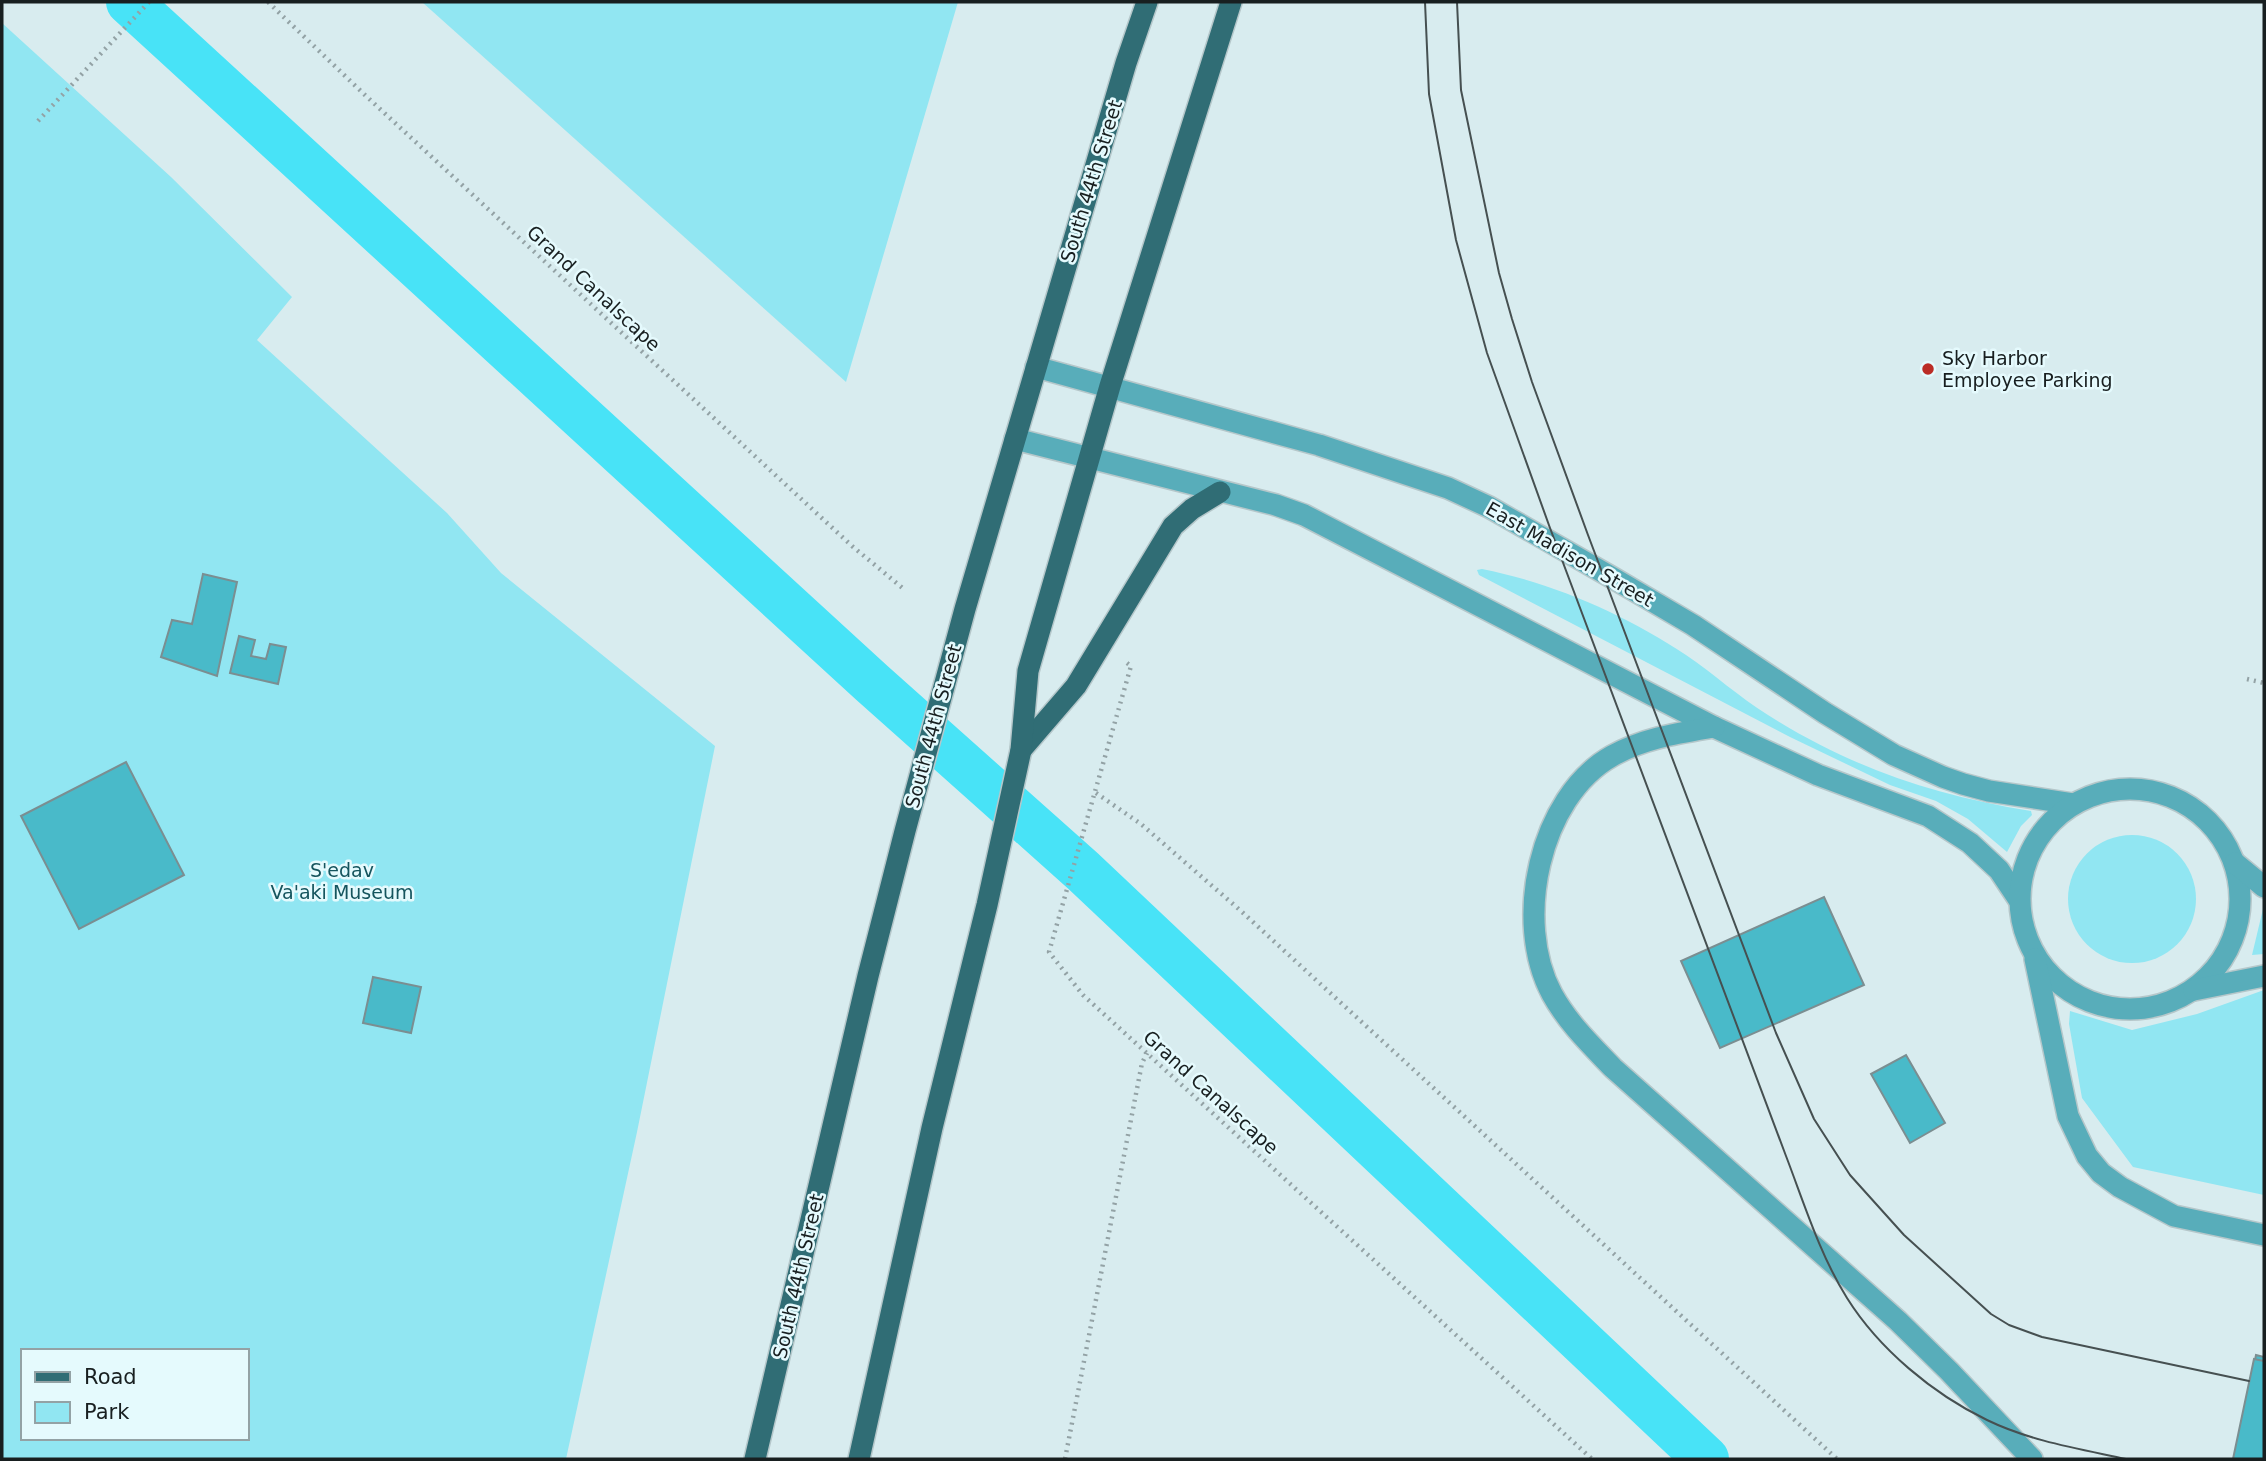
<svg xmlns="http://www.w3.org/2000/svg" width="2266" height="1461" font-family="'DejaVu Sans',sans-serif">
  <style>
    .green { fill: #91e6f2; fill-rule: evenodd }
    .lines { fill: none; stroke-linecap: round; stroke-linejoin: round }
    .canal { stroke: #48e3f7; stroke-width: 46 }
    .building { fill: #49bac9; stroke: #7b8e91; stroke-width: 2 }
    .minor-casing { stroke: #b5c7ca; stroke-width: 24 }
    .major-casing { stroke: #b5c7ca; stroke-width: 24 }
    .path { stroke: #93a2a5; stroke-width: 4.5; stroke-dasharray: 2 5; stroke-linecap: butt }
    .minor { stroke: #58adba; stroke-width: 21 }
    .major { stroke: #306d75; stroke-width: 21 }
    .tram { stroke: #465051; stroke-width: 2 }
    .poi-dot { fill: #bb2d26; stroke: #e5fafd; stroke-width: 2.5 }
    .labels { text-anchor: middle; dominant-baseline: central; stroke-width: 5; stroke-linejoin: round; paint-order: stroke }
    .street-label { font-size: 19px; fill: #181f20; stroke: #e5fafd }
    .poi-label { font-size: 19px; fill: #181f20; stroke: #e5fafd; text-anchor: start }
    .park-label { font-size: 19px; fill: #15555e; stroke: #e5fafd }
  </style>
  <rect width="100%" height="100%" fill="#d8ecef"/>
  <g class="green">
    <polygon points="422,2 958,2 846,382"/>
    <path d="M2,23L171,177L292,297L257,340L447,513L501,573L715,746L637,1132L566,1459H2ZM23,1351H247V1438H23Z"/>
    <path d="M1482,569C1553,583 1626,615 1686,655C1714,674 1739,697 1768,715C1852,768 1933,795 2031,811L2032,815L2021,826L2007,852L1968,819L1936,801L1890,785L1790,737L1479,575L1477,570Z"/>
    <circle cx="2132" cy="899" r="64"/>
    <polygon points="2263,909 2264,954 2252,955"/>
    <polygon points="2264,990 2264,1195 2133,1167 2082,1098 2069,1024 2070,1011 2132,1030 2197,1014"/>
  </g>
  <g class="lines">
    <polyline class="canal" points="129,2 872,683 1083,871 1706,1459"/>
  </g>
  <g class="building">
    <polygon points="203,574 237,582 217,676 161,657 172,620 192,624"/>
    <polygon points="239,636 255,640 251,656 266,659 270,644 286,647 278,684 230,673"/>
    <polygon points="126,762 184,875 79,929 21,816"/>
    <polygon points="1824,897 1864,985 1720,1048 1681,961"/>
    <polygon points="373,977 421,987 411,1033 363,1023"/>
    <polygon points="1906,1055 1945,1123 1910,1143 1871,1074"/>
    <polygon points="2256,1355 2264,1357 2264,1459 2234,1459"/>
    <polygon points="2254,1359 2264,1361 2264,1459 2233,1459"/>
  </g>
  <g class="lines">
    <defs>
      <g id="minor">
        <polyline points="1036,367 1319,445 1448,488 1489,507 1613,578 1693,625 1825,713 1894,755 1943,777 1963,784 1989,791 2073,804"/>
        <polyline points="1015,439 1276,505 1304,515 1714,727 1818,775 1928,816 1970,843 1999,870 2019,900"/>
        <path d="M1714,727C1679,733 1644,738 1612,756C1539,797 1513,922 1552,994C1568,1023 1590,1044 1613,1068L1898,1321L1949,1371L2032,1459"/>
        <circle cx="2130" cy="899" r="110"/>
        <polyline points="2235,863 2264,887"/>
        <polyline points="2035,959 2068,1116 2087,1156 2101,1173 2120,1187 2174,1216 2264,1235"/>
        <polyline points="2194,990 2264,976"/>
      </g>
      <g id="major">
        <polyline points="1021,750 1076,686 1173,526 1192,509 1220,492"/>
        <polyline points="755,1459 868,976 905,831 965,609 1126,63 1147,2"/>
        <polyline points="859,1459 932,1128 987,905 1021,750 1028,671 1110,386 1231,2"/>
      </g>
    </defs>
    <use href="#minor" class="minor-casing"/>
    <use href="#major" class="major-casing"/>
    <g class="path">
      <polyline points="268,2 366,96 852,546 905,590"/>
      <polyline points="38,121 149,2"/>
      <polyline points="1127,663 1131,666 1049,952 1083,995 1592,1459"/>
      <polyline points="2247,679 2264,683"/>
      <polyline points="1096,793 1141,824 1241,911 1837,1459"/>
      <polyline points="1065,1459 1142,1063 1147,1053"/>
    </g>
    <use href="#minor" class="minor"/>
    <use href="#major" class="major"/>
    <g class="tram">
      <path d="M1425,2L1429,94L1456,240L1487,353L1550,528L1786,1156C1804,1203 1820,1255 1847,1298C1879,1349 1933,1394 1987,1420C2030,1441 2080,1449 2126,1459"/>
      <polyline points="1457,2 1461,90 1499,273 1512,319 1532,382 1588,535 1776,1033 1814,1119 1850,1175 1904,1235 1991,1314 2009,1325 2042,1337 2249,1381"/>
    </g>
  </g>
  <circle class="poi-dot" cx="1928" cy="369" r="7"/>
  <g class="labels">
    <g class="street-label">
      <text transform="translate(1091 181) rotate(-73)">South 44th Street</text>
      <text transform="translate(594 288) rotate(43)">Grand Canalscape</text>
      <text transform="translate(1570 554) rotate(30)">East Madison Street</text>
      <text transform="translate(933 726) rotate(-75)">South 44th Street</text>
      <text transform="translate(1211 1092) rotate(42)">Grand Canalscape</text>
      <text transform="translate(798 1276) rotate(-77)">South 44th Street</text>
    </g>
    <g class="poi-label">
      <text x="1942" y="358">Sky Harbor<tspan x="1942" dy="22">Employee Parking</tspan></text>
    </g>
    <g class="park-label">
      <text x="342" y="870">S'edav<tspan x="342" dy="22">Va'aki Museum</tspan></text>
    </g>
  </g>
  <rect width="2266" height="1461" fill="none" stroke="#181f20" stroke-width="7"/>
  <rect x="21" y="1349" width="228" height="91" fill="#e5fafd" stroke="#93a2a5" stroke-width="2"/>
  <rect x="35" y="1372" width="35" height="10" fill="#306d75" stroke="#93a2a5" stroke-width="2"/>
  <text x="84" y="1384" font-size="21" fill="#181f20">Road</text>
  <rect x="35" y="1402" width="35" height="21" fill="#91e6f2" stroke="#93a2a5" stroke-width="2"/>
  <text x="84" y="1419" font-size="21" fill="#181f20">Park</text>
</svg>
